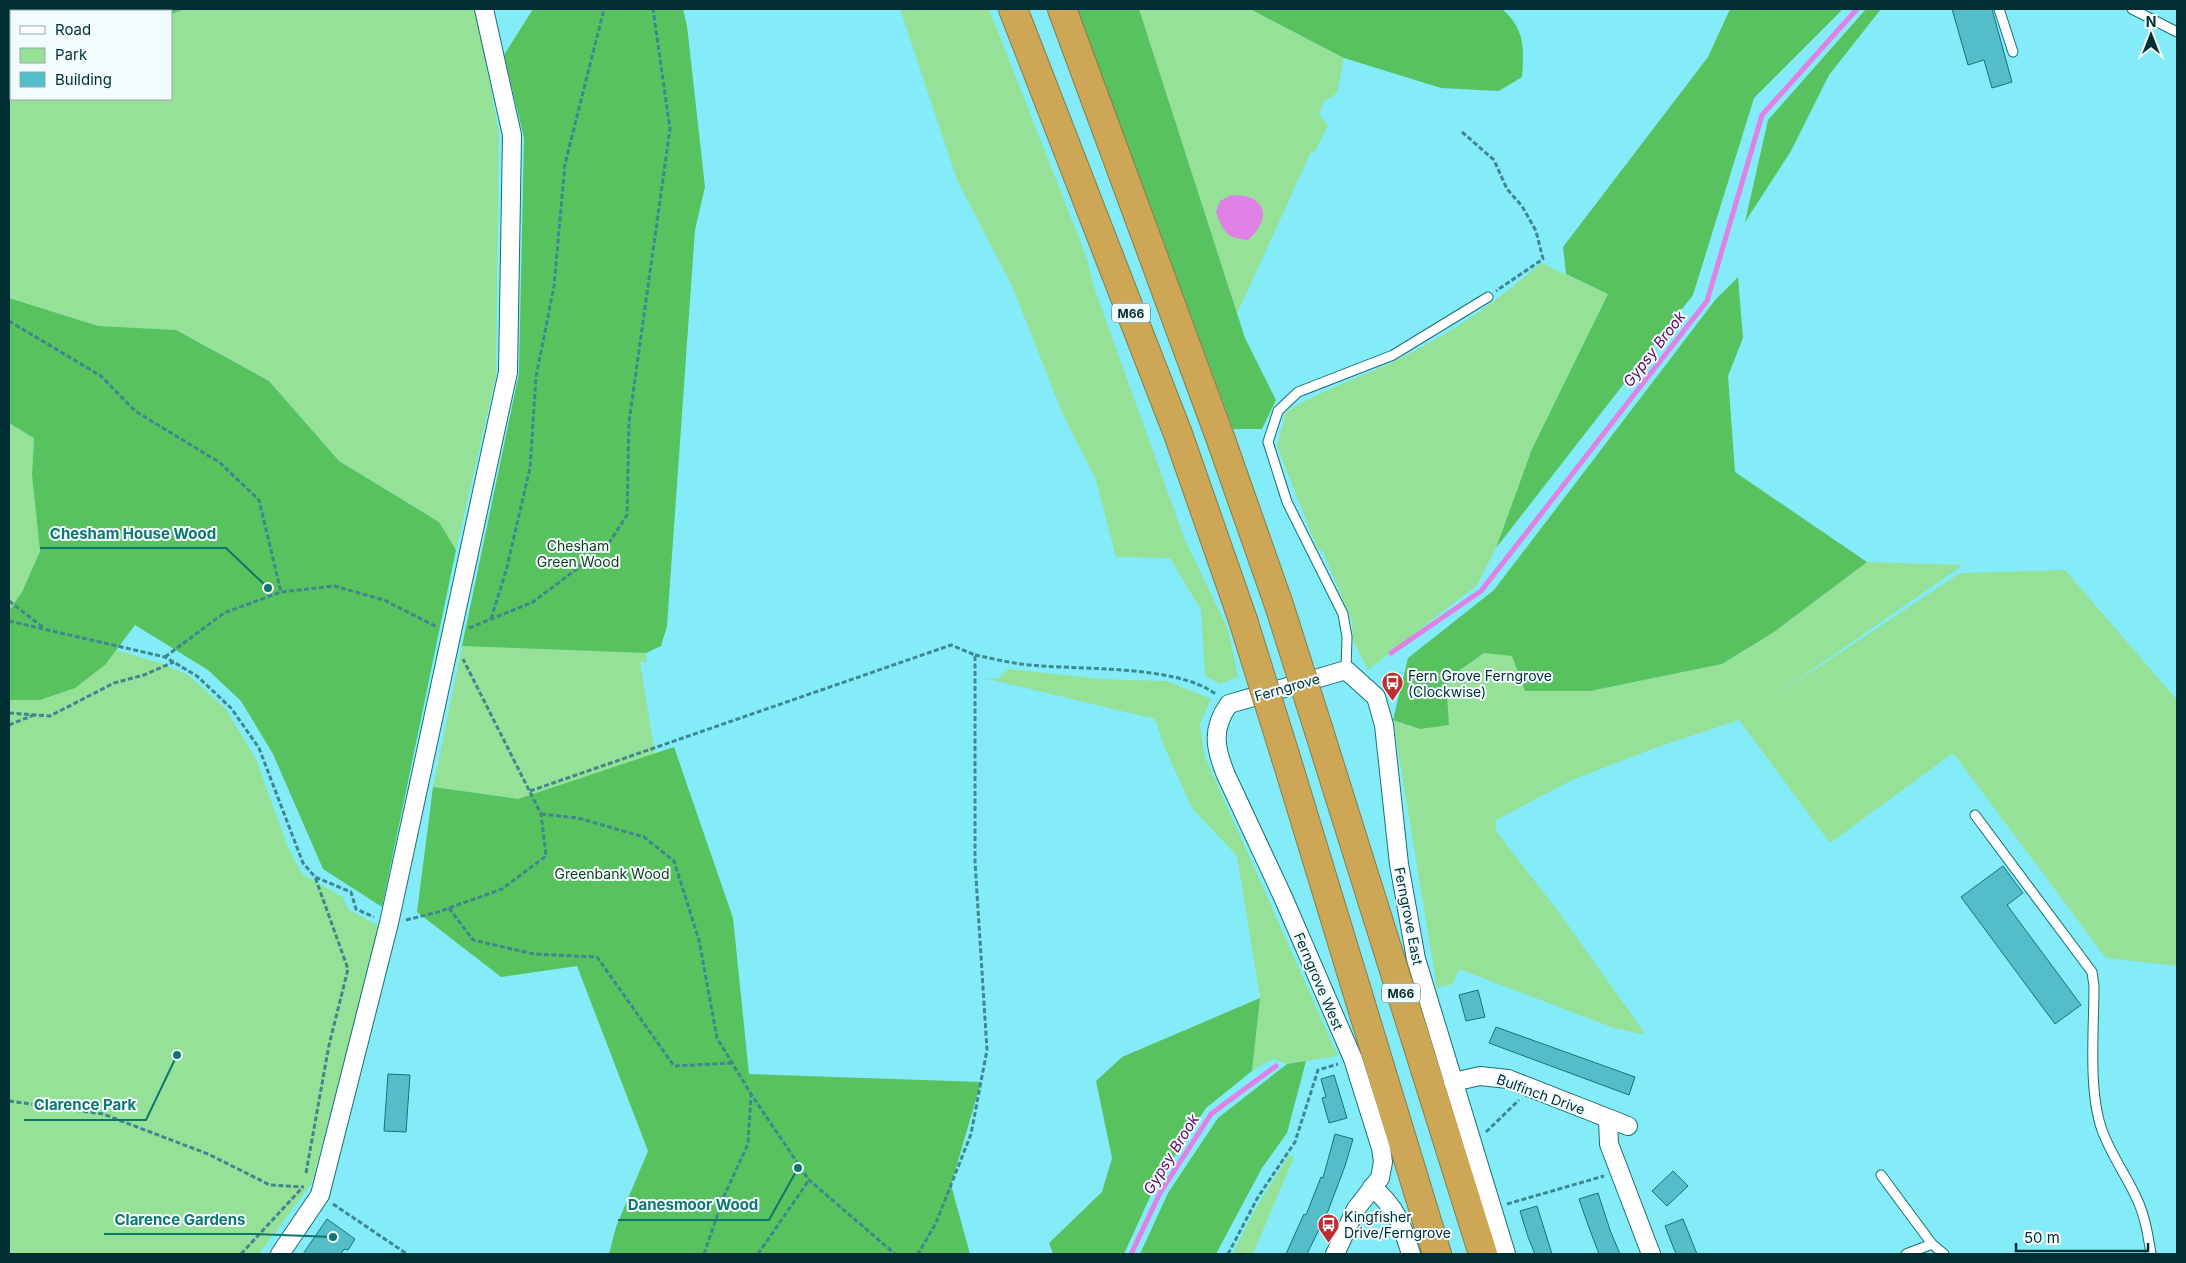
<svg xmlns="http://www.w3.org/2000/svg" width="2186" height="1263" font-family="Inter,sans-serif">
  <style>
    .green { fill: #96e198 }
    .forest { fill: #58c25f }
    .water { fill: #df81e5 }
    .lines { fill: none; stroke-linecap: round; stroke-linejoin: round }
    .stream { stroke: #df81e5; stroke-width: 5 }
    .building { fill: #53bdc9; stroke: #1b717a }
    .lane-casing { stroke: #176f78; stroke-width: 11 }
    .street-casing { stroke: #176f78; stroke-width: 20 }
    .highway-casing { stroke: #857d49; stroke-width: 30 }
    .path { stroke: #3e878f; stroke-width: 3; stroke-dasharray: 5 2.5; stroke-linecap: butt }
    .lane { stroke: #fff; stroke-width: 9 }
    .street { stroke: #fff; stroke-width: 18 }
    .highway { stroke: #cda755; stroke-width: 28 }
    .highway-bridge-casing { stroke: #857d49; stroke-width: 30; stroke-linecap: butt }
    .highway-bridge { stroke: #cda755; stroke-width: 28 }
    .labels { text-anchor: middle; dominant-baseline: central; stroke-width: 4; stroke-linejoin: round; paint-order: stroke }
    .shield { fill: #f3fcfd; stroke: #496c70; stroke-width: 1 }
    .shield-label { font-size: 12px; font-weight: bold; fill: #002e33 }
    .park-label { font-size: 14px; fill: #103b14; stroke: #f3fcfd }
    .poi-label { font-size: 14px; fill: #002e33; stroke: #f3fcfd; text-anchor: start }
    .street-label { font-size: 14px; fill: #002e33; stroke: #f3fcfd }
    .water-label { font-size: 15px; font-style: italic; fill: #600567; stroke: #f3fcfd }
    .leader { fill: none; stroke: #0f766e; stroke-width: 2 }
    .callout-dot { fill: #0f766e; stroke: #f3fcfd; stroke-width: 2 }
    .callout-label { font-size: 15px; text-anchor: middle; font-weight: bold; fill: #0f766e; stroke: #f3fcfd; stroke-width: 4; stroke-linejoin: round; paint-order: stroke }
  </style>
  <rect width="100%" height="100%" fill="#84ecf8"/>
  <g class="green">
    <polygon points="186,9 476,9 499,133 496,377 456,550 439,522 339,461 269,381 176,330 98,326 9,298 9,92 11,91 11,99 171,99 171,14"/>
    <polygon points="900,9 989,9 1086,256 1094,287 1185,540 1228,629 1238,677 1220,684 1205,676 1201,610 1170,558 1116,557 1096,480 1063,415 1012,286 957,180"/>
    <polygon points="1139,9 1250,9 1344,58 1337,93 1324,102 1319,114 1328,125 1315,152 1311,152 1237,314"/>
    <path d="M1541,263L1608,294L1532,449L1496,548L1477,585L1368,670L1353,641L1352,621L1323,552L1317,548L1277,446L1286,412C1323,389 1364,376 1403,357C1453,332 1499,300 1541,263Z"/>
    <polygon points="9,423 34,438 32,475 40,551 22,592 9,611"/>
    <polygon points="1867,562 1963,565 1770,699 1960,573 2065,570 2177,700 2177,966 2106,958 1953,753 1830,843 1739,720 1655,748 1572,780 1496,820 1496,831 1561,915 1646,1035 1614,1028 1459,969 1453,984 1437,988 1393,720 1420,729 1446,680 1484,653 1512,656 1525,691 1590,691 1722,664 1774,632"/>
    <polygon points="462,646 646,653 647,662 640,662 655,754 518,799 433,787"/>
    <polygon points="116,650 163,664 188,675 225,708 256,759 287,845 302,874 343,897 349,910 379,926 312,1183 259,1254 9,1254 9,700 40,700 106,664"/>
    <polygon points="1008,669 1102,679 1167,681 1211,699 1200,724 1205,757 1338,1056 1287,1064 1273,1059 1252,1071 1260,998 1237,856 1192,808 1164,746 1155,719 983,678 997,679"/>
    <polygon points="1289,1155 1294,1157 1253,1254 1232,1254 1258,1204"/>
  </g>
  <g class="forest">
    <polygon points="9,9 186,9 171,14 171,11 11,11 11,91 9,92"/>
    <polygon points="533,9 683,9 687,26 705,187 695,230 667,626 661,646 646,653 462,646 519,373 524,138 504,55"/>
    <polygon points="1077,9 1139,9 1245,338 1276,400 1262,429 1233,429"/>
    <path d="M1250,9H1502C1525,29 1524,48 1522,77L1499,91L1441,88L1344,58Z"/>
    <polygon points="1730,9 1843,9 1754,98 1693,295 1496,548 1532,449 1608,294 1566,274 1563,247 1708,57"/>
    <polygon points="1866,9 1881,9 1829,75 1791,151 1745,222 1768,120"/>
    <polygon points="1738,277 1743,338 1728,376 1735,472 1867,562 1774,632 1722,664 1590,691 1525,691 1512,656 1484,653 1446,680 1449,725 1420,729 1393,720 1408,658 1494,590 1716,299"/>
    <polygon points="9,298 98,326 176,330 269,381 339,461 439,522 456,550 382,907 323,869 273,754 241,701 208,670 135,625 106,664 75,688 40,700 9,700 9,611 22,592 40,551 32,475 34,438 9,423"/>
    <polygon points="674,747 733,918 749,1074 981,1082 951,1185 970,1254 609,1254 616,1227 648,1151 577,966 501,977 417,912 433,787 518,799"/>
    <polygon points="1260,998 1252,1071 1206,1108 1154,1188 1124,1254 1053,1254 1049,1243 1102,1192 1112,1158 1096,1081 1122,1057"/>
    <polygon points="1306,1061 1287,1133 1262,1168 1216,1254 1140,1254 1168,1193 1218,1118 1287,1064"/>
  </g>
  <path class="water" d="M1231,195C1237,196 1246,195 1251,198C1273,208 1260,230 1248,240C1226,238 1223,231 1216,212L1220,201Z"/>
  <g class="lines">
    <g class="stream">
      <polyline points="1391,653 1481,591 1707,301 1762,115 1857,9"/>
      <polyline points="1131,1254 1160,1193 1211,1114 1276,1066"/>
    </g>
  </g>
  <g class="building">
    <polygon points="1952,9 1992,9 2012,82 1992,88 1984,60 1968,65"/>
    <polygon points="2003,866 2023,893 2007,905 2081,1005 2055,1024 1961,897"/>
    <polygon points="1478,990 1485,1017 1466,1021 1459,995"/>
    <polygon points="1496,1027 1635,1077 1629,1095 1489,1043"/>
    <polygon points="388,1074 410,1075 406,1132 384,1131"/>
    <polygon points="1334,1075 1347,1118 1329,1123 1322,1098 1326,1097 1321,1079"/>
    <polygon points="1335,1134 1353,1139 1345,1166 1328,1211 1307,1254 1286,1254 1304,1214 1306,1215 1321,1177 1323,1178"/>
    <polygon points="1673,1171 1688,1186 1667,1206 1652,1191"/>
    <polygon points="1598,1193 1610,1230 1620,1254 1599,1254 1588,1225 1579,1199"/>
    <polygon points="1537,1206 1552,1254 1535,1254 1528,1237 1520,1211"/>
    <polygon points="327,1219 355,1239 348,1250 344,1249 341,1254 303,1254"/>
    <polygon points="1683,1219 1697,1254 1676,1254 1665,1226"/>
  </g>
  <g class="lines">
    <defs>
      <g id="lane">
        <polyline points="1999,9 2013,52"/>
        <polyline points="2132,9 2177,32"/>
        <polyline points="1346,670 1347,637 1343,614 1287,502 1268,442 1278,411 1298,392 1393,355 1488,297"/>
        <path d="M1975,815L2092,972L2094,986C2094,1029 2088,1091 2102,1130C2111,1155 2126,1175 2137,1199C2145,1216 2148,1235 2151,1254"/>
        <polyline points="1881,1175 1932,1244 1944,1254"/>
        <polyline points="1906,1254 1932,1244"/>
      </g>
      <g id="street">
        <polyline points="1453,1082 1480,1076 1508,1079 1628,1126"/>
        <polyline points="1608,1119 1609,1144 1651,1254"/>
        <path d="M1372,1187C1397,1208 1402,1225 1411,1254"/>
        <polyline points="280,1254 320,1195 389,923 508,372 512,135 484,9"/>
        <path d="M1335,1254L1356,1209L1380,1178L1383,1162L1381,1148L1353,1059L1283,897L1226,775C1215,748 1211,729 1229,704L1346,670L1376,697L1384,725L1399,864L1416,959L1506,1254"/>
      </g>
      <g id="highway">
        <polyline points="1013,9 1178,434 1243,620"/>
        <polyline points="1062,9 1221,440 1279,605"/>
        <polyline points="1319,731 1483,1254"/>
        <polyline points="1286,758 1437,1254"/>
      </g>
    </defs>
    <use href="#lane" class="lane-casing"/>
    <use href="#street" class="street-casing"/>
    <use href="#highway" class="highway-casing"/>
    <g class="path">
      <polyline points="1462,132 1494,160 1507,189 1522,206 1536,231 1543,259 1496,291"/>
      <polyline points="9,321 101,376 135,411 219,462 259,500 281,592"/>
      <polyline points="9,601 44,628"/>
      <polyline points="491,619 506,571 530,468 536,377 554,286 565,164 604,9"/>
      <polyline points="9,621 165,657 197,676 231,708 259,748 303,863 315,877 351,892 356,909 374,917"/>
      <polyline points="469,628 533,602 607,546 627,515 629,422 670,129 653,9"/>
      <path d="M975,655C990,658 1006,662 1021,664C1074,671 1176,663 1217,695"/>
      <polyline points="165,657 224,613 281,592 334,586 384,600 437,627"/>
      <polyline points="9,713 50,716 114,683 144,675 174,662"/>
      <polyline points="9,725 34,715"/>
      <polyline points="530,791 951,645 975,655 975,862 987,1050 971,1134 936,1223 918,1254"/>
      <polyline points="541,814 578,818 644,837 674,861 699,940 717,1038 751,1094 809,1180 895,1254"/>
      <polyline points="449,908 473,940 534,954 597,957 674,1066 732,1063"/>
      <polyline points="406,920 438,912 502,889 546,856 541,814 463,659"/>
      <polyline points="9,1101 103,1114 208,1154 270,1185 304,1187"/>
      <polyline points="1486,1132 1519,1100"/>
      <polyline points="306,1173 329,1045 348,969 315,877"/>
      <polyline points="333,1204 407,1254"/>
      <polyline points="1507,1204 1604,1176"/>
      <polyline points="241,1254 302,1188"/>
      <polyline points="704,1254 724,1196 748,1144 751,1094"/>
      <polyline points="758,1254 809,1180"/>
      <polyline points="1228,1254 1258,1197 1295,1142 1318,1070 1338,1064"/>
    </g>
    <use href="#lane" class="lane"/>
    <use href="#street" class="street"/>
    <use href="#highway" class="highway"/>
    <defs>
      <g id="highway-bridge">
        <polyline points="1279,605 1319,731"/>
        <polyline points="1243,620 1286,758"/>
      </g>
    </defs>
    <use href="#highway-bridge" class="highway-bridge-casing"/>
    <use href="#highway-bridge" class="highway-bridge"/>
  </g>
  <defs>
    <symbol id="bus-pin" viewBox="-11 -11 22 30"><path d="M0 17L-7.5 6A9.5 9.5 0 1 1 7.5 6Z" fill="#bd2e31" stroke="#f3fcfd"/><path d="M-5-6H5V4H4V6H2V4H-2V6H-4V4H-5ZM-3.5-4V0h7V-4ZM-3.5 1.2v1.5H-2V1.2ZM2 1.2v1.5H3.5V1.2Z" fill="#fff"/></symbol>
  </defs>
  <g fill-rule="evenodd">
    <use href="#bus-pin" x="1380" y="670" width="25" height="34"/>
    <use href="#bus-pin" x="1316" y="1212" width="25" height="34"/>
  </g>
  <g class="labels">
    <g class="shield">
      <rect x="1112" y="303.5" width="38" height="19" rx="4"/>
      <rect x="1382" y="983.5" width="38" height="19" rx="4"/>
    </g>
    <g class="shield-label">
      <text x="1131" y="313">M66</text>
      <text x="1401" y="993">M66</text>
    </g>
    <g class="park-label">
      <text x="578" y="545">Chesham<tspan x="578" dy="16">Green Wood</tspan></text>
      <text x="612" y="873">Greenbank Wood</text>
    </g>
    <g class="poi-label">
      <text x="1408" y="675">Fern Grove Ferngrove<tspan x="1408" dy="16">(Clockwise)</tspan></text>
      <text x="1344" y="1216">Kingfisher<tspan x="1344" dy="16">Drive/Ferngrove</tspan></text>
    </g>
    <g class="street-label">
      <text transform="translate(1287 687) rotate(-16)">Ferngrove</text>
      <text transform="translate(1409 916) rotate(79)">Ferngrove East</text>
      <text transform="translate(1319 981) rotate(67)">Ferngrove West</text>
      <text transform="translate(1541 1094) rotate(20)">Bulfinch Drive</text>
    </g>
    <g class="water-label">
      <text transform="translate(1654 349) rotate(-52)">Gypsy Brook</text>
      <text transform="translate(1171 1154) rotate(-58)">Gypsy Brook</text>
    </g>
  </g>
  <path class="leader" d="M268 588L226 548H40M177 1055L146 1120H24M798 1168L769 1220H618M333 1237L255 1234H104"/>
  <g class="callout-dot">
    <circle cx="268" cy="588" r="5"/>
    <circle cx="177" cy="1055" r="5"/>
    <circle cx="798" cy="1168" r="5"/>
    <circle cx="333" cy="1237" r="5"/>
  </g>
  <g class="callout-label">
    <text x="133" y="539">Chesham House Wood</text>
    <text x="85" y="1110">Clarence Park</text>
    <text x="693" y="1210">Danesmoor Wood</text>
    <text x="180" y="1225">Clarence Gardens</text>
  </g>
  <rect width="2186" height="1263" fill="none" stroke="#002e33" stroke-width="20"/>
  <rect x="10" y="10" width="162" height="90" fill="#f3fcfd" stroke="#92aaac"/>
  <rect x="20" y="26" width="25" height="8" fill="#ffffff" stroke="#92aaac"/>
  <text x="55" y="35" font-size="15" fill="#002e33">Road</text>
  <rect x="20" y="48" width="25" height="15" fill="#96e198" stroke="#92aaac"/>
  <text x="55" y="60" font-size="15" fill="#002e33">Park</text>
  <rect x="20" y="72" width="25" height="15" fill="#53bdc9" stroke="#92aaac"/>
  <text x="55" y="85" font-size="15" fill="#002e33">Building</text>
  <g transform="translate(2151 35)" stroke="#f3fcfd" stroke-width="4" paint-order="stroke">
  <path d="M0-4L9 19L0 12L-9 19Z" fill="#002e33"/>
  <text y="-8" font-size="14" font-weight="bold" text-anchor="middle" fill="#002e33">N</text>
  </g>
  <path d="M2016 1243v8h132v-8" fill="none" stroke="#002e33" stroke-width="2.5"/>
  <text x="2024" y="1243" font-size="15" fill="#002e33" stroke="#f3fcfd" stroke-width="4" paint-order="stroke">50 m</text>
</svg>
